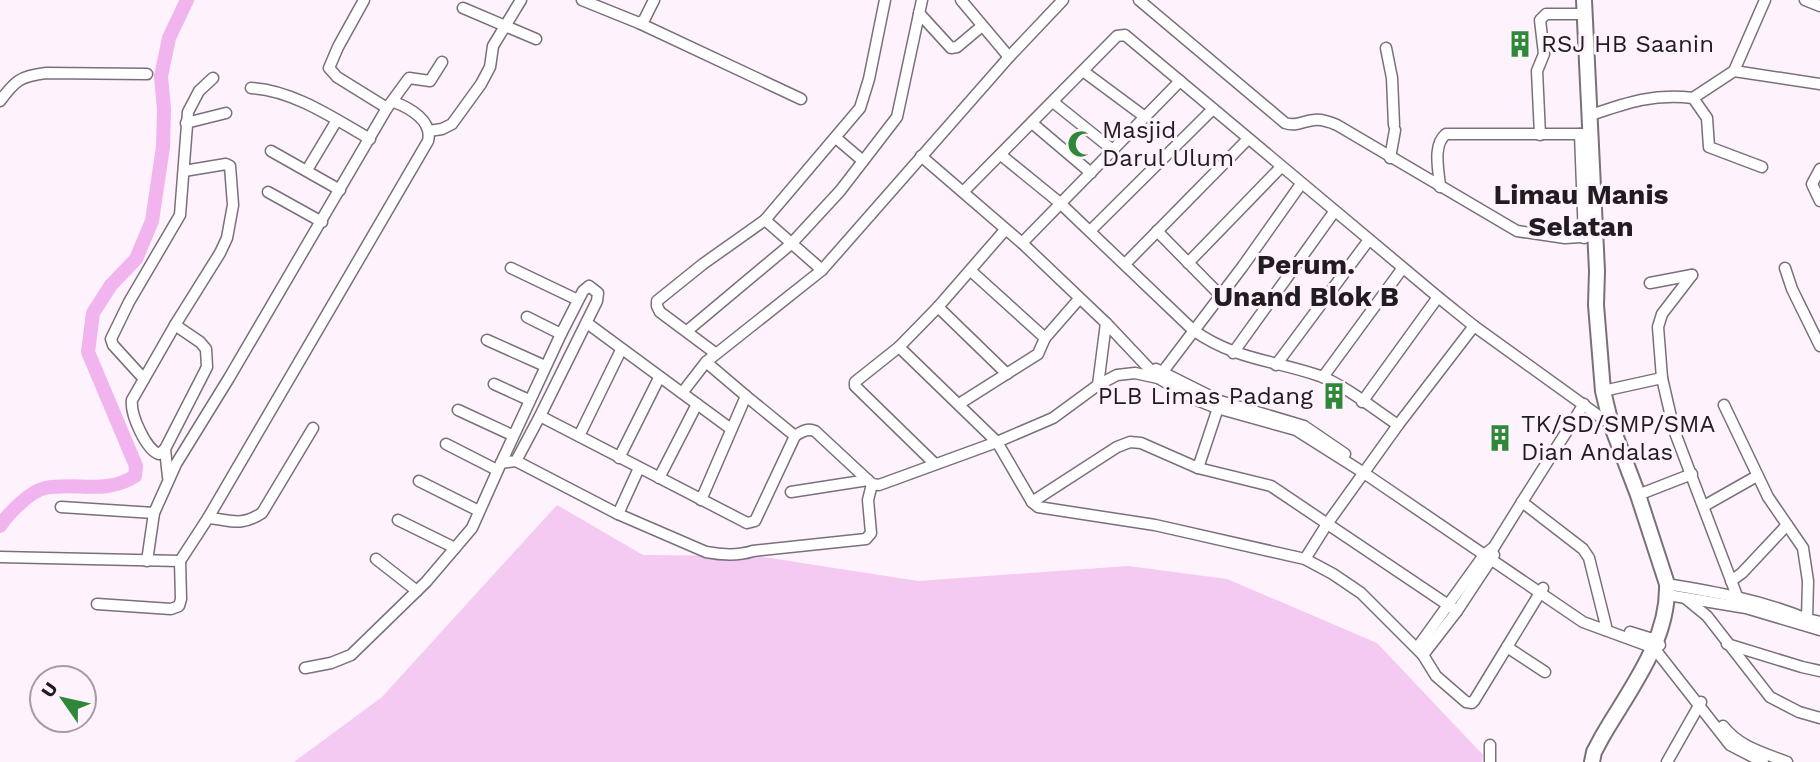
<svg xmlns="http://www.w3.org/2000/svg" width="1820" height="762" font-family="'Work Sans',sans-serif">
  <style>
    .green { fill: #f4c9f2 }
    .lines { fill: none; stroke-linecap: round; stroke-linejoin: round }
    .river { stroke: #f1b4ef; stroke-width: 14 }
    .street-casing { stroke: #7a7079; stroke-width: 13 }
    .secondary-casing { stroke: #7a7079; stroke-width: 18 }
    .street { stroke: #fff; stroke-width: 10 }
    .secondary { stroke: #fff; stroke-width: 14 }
    .labels { text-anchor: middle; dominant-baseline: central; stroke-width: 6; stroke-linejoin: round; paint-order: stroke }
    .poi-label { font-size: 24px; fill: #201c20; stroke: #fef2fd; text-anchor: start }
    .quarter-label { font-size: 28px; font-weight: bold; fill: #201c20; stroke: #fef2fd }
  </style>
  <rect width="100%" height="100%" fill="#fef2fd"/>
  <polygon class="green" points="557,505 643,555 757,556 918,581 1128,566 1227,579 1377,643 1483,755 1482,762 294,762 382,697"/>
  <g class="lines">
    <path class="river" d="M0,526C8,514 30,491 45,488C76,482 106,495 135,476L136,466L88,352L93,313L111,285L136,259L152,221L163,147L164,109L161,76L169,38L187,0"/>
    <defs>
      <g id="street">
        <polyline points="364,0 338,47 329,68 337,77 387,108"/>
        <polyline points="582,0 639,23 644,20 654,0"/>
        <polyline points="961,0 1009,57"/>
        <path d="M1139,0L1285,123C1296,127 1303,121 1314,120C1322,119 1330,122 1337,125L1517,231L1565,238L1596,236"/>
        <polyline points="1805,0 1820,6"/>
        <polyline points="463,8 536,39"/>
        <polyline points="919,13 951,48 957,47 982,26"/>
        <polyline points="639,23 801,99"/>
        <polyline points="1386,48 1392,78 1394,125"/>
        <polyline points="1083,71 1145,117"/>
        <polyline points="1734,71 1820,84"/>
        <path d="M251,88C293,90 335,119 370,139"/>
        <polyline points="1693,98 1734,71 1765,0"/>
        <path d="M0,101C15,81 20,76 46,73L147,74"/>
        <polyline points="1053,102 1113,150"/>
        <path d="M1588,116C1626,103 1653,93 1693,98L1707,118L1709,147L1762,167"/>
        <polyline points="186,123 226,113"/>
        <polyline points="1032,123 1091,173"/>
        <polyline points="429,131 442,129 452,124 481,84 490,67 493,46 521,0"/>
        <polyline points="1580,134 1584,238"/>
        <polyline points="1540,135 1537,71 1544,54 1540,20 1546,14 1585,14"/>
        <polyline points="836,138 863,161"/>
        <polyline points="271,151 340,190"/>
        <path d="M1001,155L1060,203L1193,330C1235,360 1274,360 1320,376C1346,386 1375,410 1398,425"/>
        <polyline points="921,156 1022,243 1106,323 1158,378 1194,399 1217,408 1296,430 1364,473 1583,622 1654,648 1730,745 1763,762"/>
        <polyline points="1390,158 1395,130"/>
        <polyline points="1820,169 1812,184 1820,201"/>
        <polyline points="307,170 337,120"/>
        <path d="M1440,187C1439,171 1432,145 1446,134H1589"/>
        <polyline points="268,192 322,222"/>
        <polyline points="963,192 1117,36 1125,35 1438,297 1474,326 1610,424"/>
        <polyline points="765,220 822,270"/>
        <polyline points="1090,231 1213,109"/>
        <polyline points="1157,231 1220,295"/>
        <polyline points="1022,243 1180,81"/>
        <polyline points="1188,263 1281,167"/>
        <polyline points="1125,264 1248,139"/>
        <polyline points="511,268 578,300"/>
        <polyline points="1785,268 1792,289 1820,346"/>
        <polyline points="1692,275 1662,314 1658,327 1662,378 1674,430 1737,596"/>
        <polyline points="1650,283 1692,275"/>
        <polyline points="938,307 1007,374"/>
        <polyline points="587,323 682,393 706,362 746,396 701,500"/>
        <polyline points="687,331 791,244 840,191 897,117 922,0"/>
        <path d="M561,334L583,291L589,286L598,293L597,301L540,416L747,523L755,521L757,517L795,436C802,431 808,428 815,431L872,484L879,485L997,442L1053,418L1098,385L1117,375L1135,373L1158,378L1243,266L1301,184"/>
        <polyline points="1045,338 1079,299"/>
        <polyline points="487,340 545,366"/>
        <polyline points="899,347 997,442 1032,502 1038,507 1155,525 1305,559 1333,574 1361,593 1423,655 1436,676 1466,702 1472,703 1474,701 1543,588"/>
        <polyline points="715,353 660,312 657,306 657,301 703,264 765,220 860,108 869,79 885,0"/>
        <polyline points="1233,353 1334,212"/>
        <polyline points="706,362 822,270 1009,57 1063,0"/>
        <polyline points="1276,365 1368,241"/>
        <polyline points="1156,369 1220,401 1304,426 1345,454"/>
        <polyline points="1323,377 1402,269"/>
        <polyline points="144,379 113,345 111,339 129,302 180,215 188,112 199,91 213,78"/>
        <polyline points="494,384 529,400"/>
        <polyline points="1098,385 1106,323"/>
        <polyline points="1603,391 1662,378"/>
        <polyline points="682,393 731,429"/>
        <polyline points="746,396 795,436"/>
        <polyline points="1362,402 1438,297"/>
        <polyline points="959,404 1038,354 1045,338 971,271"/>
        <polyline points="1724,405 1768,497 1803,548 1808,581 1807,619 1820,622"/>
        <polyline points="458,410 512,435"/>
        <polyline points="579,436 621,350"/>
        <polyline points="446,444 497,470"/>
        <path d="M165,449L159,454C146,450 130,414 132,400L175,325L220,253L227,238L233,205L230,166L226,164L184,171"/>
        <polyline points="619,458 659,378"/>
        <path d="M516,461L618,514L706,552C722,555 738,556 753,551L866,539L871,533L868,500L872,484"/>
        <polyline points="501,463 561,334 527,317"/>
        <polyline points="935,464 855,386 855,382 899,347 938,307 1005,230"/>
        <polyline points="1198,468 1220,402"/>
        <polyline points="168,477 165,449 207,367 206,349 200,342 175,325"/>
        <polyline points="659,478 697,404"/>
        <polyline points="419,481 479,511"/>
        <polyline points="791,492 868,480"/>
        <polyline points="1638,495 1692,474"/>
        <polyline points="1032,502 1117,447 1130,442 1141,443 1198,468 1271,486 1457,611"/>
        <polyline points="1522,502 1584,404"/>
        <polyline points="1704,506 1757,476"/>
        <polyline points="61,507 154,513"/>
        <polyline points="618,514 639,468"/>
        <path d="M208,518C232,520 240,527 262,513L313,428"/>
        <polyline points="398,520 455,548"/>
        <path d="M0,557L180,561L208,518L428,141C433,121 410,108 394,102"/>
        <polyline points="376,559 417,591"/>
        <polyline points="1305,559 1327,524 1398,425 1474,326"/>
        <polyline points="147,561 154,513 176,464 229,378 387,108 409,78 430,81 442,62"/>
        <polyline points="1731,581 1742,573 1787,525"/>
        <path d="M1667,584C1715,592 1761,600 1807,619"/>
        <polyline points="1668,595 1746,608 1820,630"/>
        <polyline points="1685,598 1707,616 1770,697 1799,712 1820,718"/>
        <polyline points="97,604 171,609 179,606 181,599 180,561"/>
        <polyline points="1630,632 1656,640 1660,645"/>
        <polyline points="1727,644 1802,667 1820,671"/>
        <polyline points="1507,647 1545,672"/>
        <polyline points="1417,648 1484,555 1494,547 1522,502 1583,549 1589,558 1606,626 1605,630"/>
        <polyline points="1423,655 1457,611 1494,555"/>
        <polyline points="305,668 331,663 351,655 426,582 472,528 501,463 516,461 540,416"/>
        <path d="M1723,726C1741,748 1762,752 1787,762"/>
        <polyline points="1490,762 1490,745"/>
        <polyline points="1667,762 1701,702"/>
      </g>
      <path id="secondary" d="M1584,0L1597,271L1596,305L1603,391L1611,424L1638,495L1667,584C1669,641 1629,690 1602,737L1594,752L1592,762"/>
    </defs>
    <use href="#street" class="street-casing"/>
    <use href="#secondary" class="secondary-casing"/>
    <use href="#street" class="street"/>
    <use href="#secondary" class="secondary"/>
  </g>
  <defs>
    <symbol id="building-bare" viewBox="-9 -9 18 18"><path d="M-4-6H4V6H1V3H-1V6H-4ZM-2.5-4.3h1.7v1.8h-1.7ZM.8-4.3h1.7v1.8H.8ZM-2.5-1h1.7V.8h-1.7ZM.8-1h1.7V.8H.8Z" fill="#2f8837" stroke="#fef2fd" stroke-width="2.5" paint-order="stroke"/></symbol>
    <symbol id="mosque-bare" viewBox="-9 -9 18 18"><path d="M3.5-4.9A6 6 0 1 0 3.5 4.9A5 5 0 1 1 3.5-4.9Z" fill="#2f8837" stroke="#fef2fd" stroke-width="2.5" paint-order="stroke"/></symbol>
  </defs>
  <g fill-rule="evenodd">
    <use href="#building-bare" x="1501" y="25" width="38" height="38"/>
    <use href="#mosque-bare" x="1062" y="125" width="38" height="38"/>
    <use href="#building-bare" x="1315" y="377" width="38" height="38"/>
    <use href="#building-bare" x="1481" y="419" width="38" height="38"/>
  </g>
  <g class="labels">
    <g class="poi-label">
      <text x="1541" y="44">RSJ HB Saanin</text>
      <text x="1102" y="130">Masjid<tspan x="1102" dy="28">Darul Ulum</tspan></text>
      <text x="1313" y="396" text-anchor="end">PLB Limas Padang</text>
      <text x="1521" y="424">TK/SD/SMP/SMA<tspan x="1521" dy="28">Dian Andalas</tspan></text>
    </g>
    <g class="quarter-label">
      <text x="1581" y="194">Limau Manis<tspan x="1581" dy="32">Selatan</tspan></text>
      <text x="1306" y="264">Perum.<tspan x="1306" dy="32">Unand Blok B</tspan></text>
    </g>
  </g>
  <g transform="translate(63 699) rotate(304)"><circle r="33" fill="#fef2fd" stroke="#a59ca5" stroke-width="2"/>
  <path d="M0-5L12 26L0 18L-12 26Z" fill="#2f8837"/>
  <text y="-10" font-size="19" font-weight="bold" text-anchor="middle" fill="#201c20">U</text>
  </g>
</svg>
